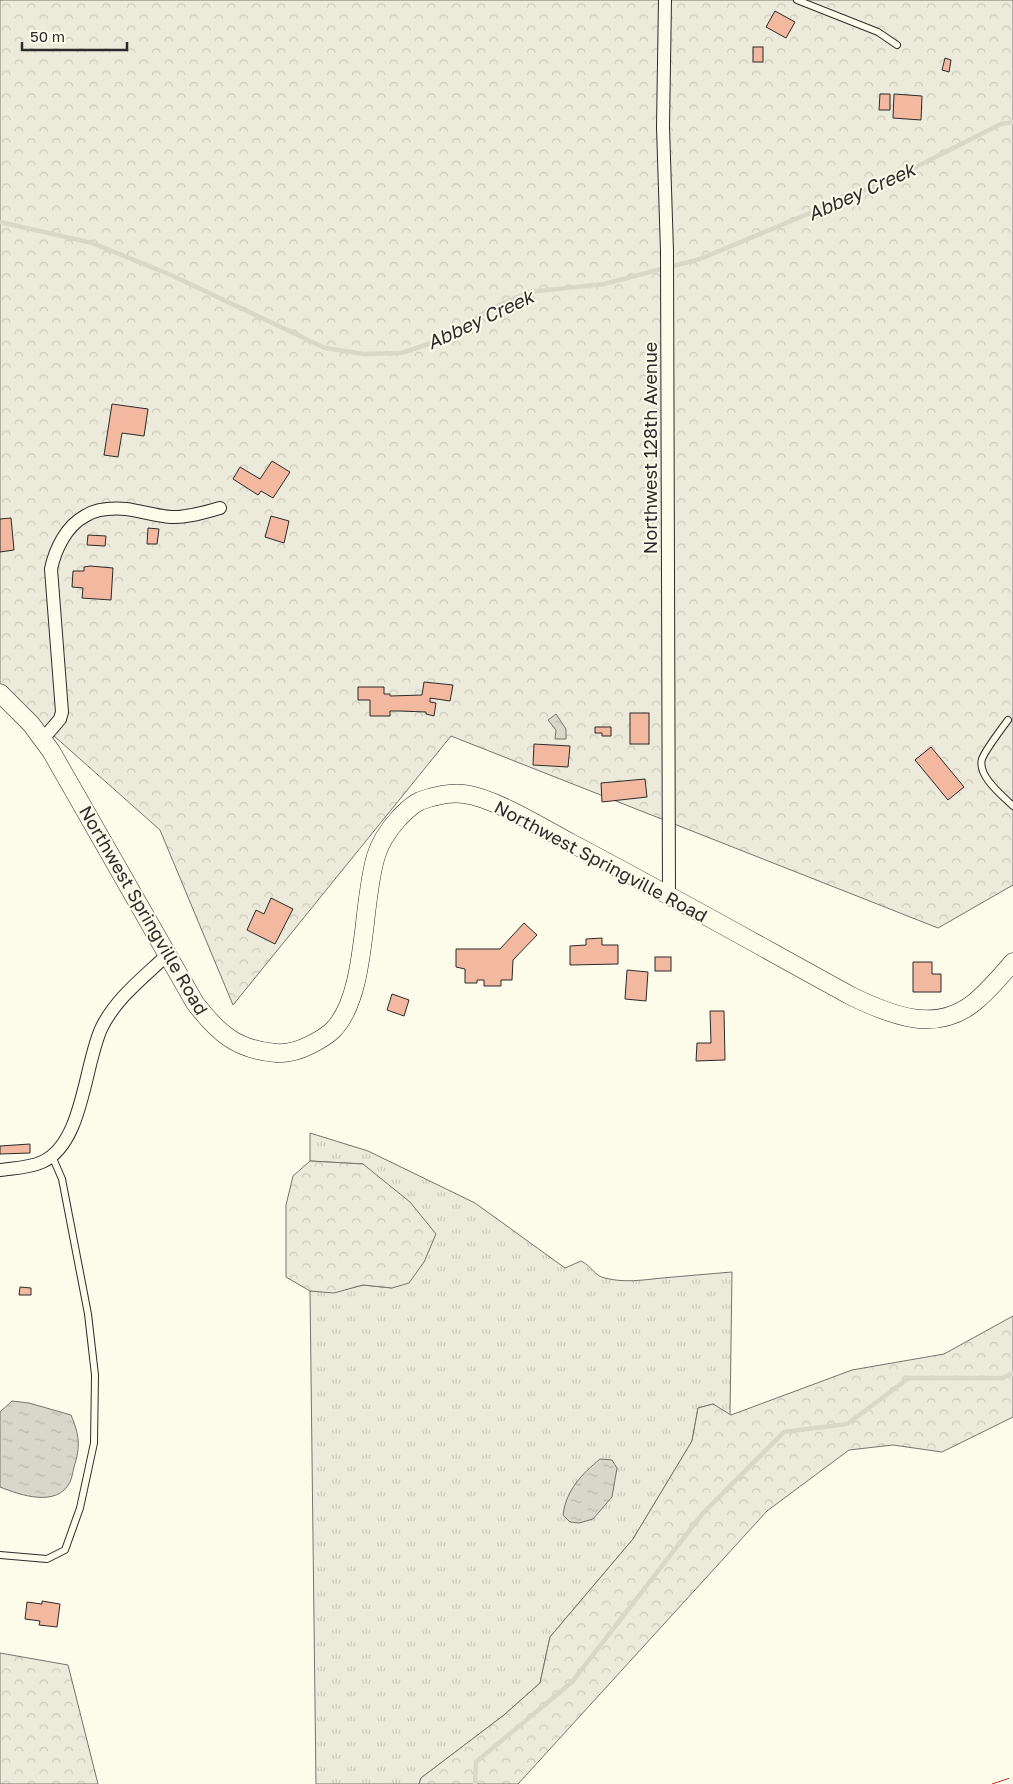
<svg xmlns="http://www.w3.org/2000/svg" width="1013" height="1784" font-family="'Golos Text',sans-serif">
  <style>
    .grass { fill: url(#grass-tufts); stroke: #74746e }
    .forest { fill: url(#forest-crowns); stroke: #74746e }
    .water { fill: url(#water-ripples); stroke: #74746e }
    .lines { fill: none; stroke-linecap: round; stroke-linejoin: round }
    .stream { stroke: #d8d7c9; stroke-width: 4.5 }
    .building { fill: #f2b8a0; stroke: #2b2b2b }
    .lane-casing { stroke: #2b2b2b; stroke-width: 8 }
    .street-casing { stroke: #2b2b2b; stroke-width: 14 }
    .secondary-casing { stroke: #2b2b2b; stroke-width: 19 }
    .lane { stroke: #fdfbea; stroke-width: 6 }
    .street { stroke: #fdfbea; stroke-width: 12 }
    .secondary { stroke: #fdfbea; stroke-width: 18 }
    .power { stroke: #c62828; stroke-width: 1; stroke-dasharray: 18 4 2.5 4; stroke-linecap: butt }
    .labels { text-anchor: middle; dominant-baseline: central; stroke-width: 4; stroke-linejoin: round; paint-order: stroke }
    .street-label { font-size: 18px; fill: #2b2b2b; stroke: #fdfbea }
    .water-label { font-size: 19px; font-style: italic; fill: #2b2b2b; stroke: #fdfbea }
  </style>
  <defs>
    <pattern id="grass-tufts" width="24" height="20" patternUnits="userSpaceOnUse" patternTransform="scale(1.25)"><rect width="24" height="20" fill="#ecebdb"/><path d="M3 7l-1-3M5 7V3M7 7l1-3M15 17l-1-3M17 17v-4M19 17l1-3" fill="none" stroke="#cbcabc"/></pattern>
    <pattern id="forest-crowns" width="20" height="18" patternUnits="userSpaceOnUse" patternTransform="scale(1.25)"><rect width="20" height="18" fill="#ecebdb"/><path d="M2 6a3 3 0 1 1 6 0M12 15a3 3 0 1 1 6 0" fill="none" stroke="#cbcabc"/></pattern>
    <pattern id="water-ripples" width="26" height="14" patternUnits="userSpaceOnUse" patternTransform="scale(1.25)"><rect width="26" height="14" fill="#d8d7c9"/><path d="M2 4q2-2 4 0t4 0M15 11q2-2 4 0t4 0" fill="none" stroke="#bab9ad"/></pattern>
  </defs>
  <rect width="100%" height="100%" fill="#fdfbea"/>
  <path class="grass" d="M310,1133L368,1151L475,1203L565,1268L581,1261C592,1266 594,1276 605,1278C623,1283 644,1280 662,1278C685,1276 708,1274 732,1272L730,1415L713,1404L698,1408L692,1441L633,1539L550,1637L540,1683L504,1715L421,1778L419,1784H316L310,1291L334,1292L363,1285L392,1288L363,1164L310,1161Z"/>
  <g class="forest">
    <polygon points="0,0 1013,0 1013,885 938,928 451,736 233,1005 160,830 0,688"/>
    <polygon points="310,1161 363,1164 410,1202 436,1234 424,1262 409,1283 392,1288 363,1285 334,1293 310,1291 286,1277 286,1205 293,1176"/>
    <polygon points="1013,1316 1013,1417 942,1452 893,1445 849,1450 767,1511 518,1784 419,1784 421,1778 504,1715 540,1683 550,1637 633,1539 692,1441 698,1408 713,1404 731,1415 852,1370 944,1354"/>
    <polygon points="0,1653 68,1665 98,1784 0,1784"/>
  </g>
  <g class="water">
    <polygon points="556,714 566,729 566,739 555,739 556,730 548,720"/>
    <path d="M12,1401L29,1403L71,1415C79,1434 81,1446 74,1467C73,1472 72,1477 70,1482C57,1508 20,1495 0,1487V1412Z"/>
    <path d="M600,1459L612,1460L617,1468L612,1497L593,1519L579,1523L570,1522L563,1515C566,1490 582,1474 600,1459Z"/>
  </g>
  <g class="lines">
    <g class="stream">
      <polyline points="0,222 92,243 171,275 325,348 364,354 401,353 444,339 487,311 528,292 604,284 700,259 894,178 1001,124 1013,122"/>
      <polyline points="475,1784 476,1762 572,1682 703,1513 784,1432 847,1424 909,1378 1003,1378 1013,1373"/>
    </g>
  </g>
  <g class="building">
    <polygon points="775,11 795,22 786,38 766,27"/>
    <rect x="753" y="47" width="10" height="15"/>
    <polygon points="945,58 951,60 949,72 942,70"/>
    <polygon points="880,94 890,94 890,110 879,110"/>
    <polygon points="894,94 922,96 921,120 893,118"/>
    <polygon points="112,404 148,409 144,436 122,433 118,457 104,455"/>
    <polygon points="272,461 290,472 273,498 261,491 258,495 233,479 240,467 260,479"/>
    <polygon points="271,516 289,521 284,543 265,537"/>
    <polygon points="11,518 14,550 0,552 0,519"/>
    <polygon points="148,528 159,529 157,544 147,544"/>
    <polygon points="88,535 106,536 105,546 87,545"/>
    <polygon points="90,566 113,568 111,600 82,598 83,588 72,587 73,571 84,571 84,567"/>
    <polygon points="424,682 453,685 450,701 430,698 430,702 436,703 434,716 426,714 426,712 400,711 390,711 390,716 370,716 370,700 358,700 358,687 384,687 384,694 390,694 390,696 422,695"/>
    <rect x="630" y="713" width="19" height="31"/>
    <polygon points="595,727 611,727 611,736 602,736 602,733 595,733"/>
    <polygon points="534,744 570,746 568,767 533,765"/>
    <polygon points="931,747 964,787 948,800 915,760"/>
    <polygon points="645,779 647,797 602,802 601,783"/>
    <polygon points="271,898 293,909 275,944 247,930 256,910 264,914"/>
    <polygon points="524,923 537,935 513,960 512,980 501,980 501,986 484,986 484,980 477,980 477,983 465,983 465,969 456,967 456,949 500,949"/>
    <polygon points="602,938 602,945 618,945 618,964 570,965 570,946 586,945 586,939"/>
    <rect x="655" y="957" width="16" height="14"/>
    <polygon points="913,962 932,962 932,974 941,974 941,992 913,992"/>
    <polygon points="627,970 648,972 646,1001 625,999"/>
    <polygon points="392,994 409,1000 404,1016 387,1010"/>
    <polygon points="710,1011 724,1011 725,1060 696,1061 697,1043 711,1043"/>
    <polygon points="30,1144 30,1153 0,1154 0,1146"/>
    <polygon points="20,1287 31,1288 31,1295 19,1295"/>
    <polygon points="42,1601 60,1604 57,1627 39,1625 40,1621 25,1619 27,1602 42,1604"/>
  </g>
  <g class="lines">
    <defs>
      <g id="lane">
        <polyline points="797,0 878,32 897,45"/>
        <path d="M1008,720C1002,728 985,751 982,759C977,776 1003,796 1013,806"/>
        <polyline points="0,1555 47,1559 65,1550 80,1508 94,1443 95,1375 88,1314 62,1179 52,1156"/>
      </g>
      <g id="street">
        <polyline points="665,0 663,127 667,251 669,896"/>
        <path d="M43,739L60,719L62,712L51,569C55,550 66,526 85,516C96,509 113,508 126,509C141,511 156,516 171,517C187,518 205,512 220,508"/>
        <path d="M0,1170C14,1168 29,1168 42,1162C83,1144 84,1067 101,1029C115,999 143,978 167,955"/>
      </g>
      <path id="secondary" d="M0,693L31,724L51,751L195,1003C218,1033 237,1050 276,1053C288,1054 300,1050 310,1045C318,1041 327,1036 333,1030C368,994 361,904 376,856C380,842 390,828 399,818C406,811 411,805 420,801C433,796 451,792 464,794C495,798 543,828 571,843C666,893 760,946 853,997C893,1016 937,1034 976,1001C990,989 1001,976 1013,962"/>
    </defs>
    <use href="#lane" class="lane-casing"/>
    <use href="#street" class="street-casing"/>
    <use href="#secondary" class="secondary-casing"/>
    <use href="#lane" class="lane"/>
    <use href="#street" class="street"/>
    <use href="#secondary" class="secondary"/>
    <polyline class="power" points="992,1784 1013,1777"/>
  </g>
  <g class="labels">
    <g class="street-label">
      <text transform="translate(650 448) rotate(-90)">Northwest 128th Avenue</text>
      <text transform="translate(601 861) rotate(28)">Northwest Springville Road</text>
      <text transform="translate(144 910) rotate(60)">Northwest Springville Road</text>
    </g>
    <g class="water-label">
      <text transform="translate(861 191) rotate(-24)">Abbey Creek</text>
      <text transform="translate(480 319) rotate(-25)">Abbey Creek</text>
    </g>
  </g>
  <path d="M22 42v8h105v-8" fill="none" stroke="#2b2b2b" stroke-width="2.5"/>
  <text x="30" y="42" font-size="15" fill="#2b2b2b" stroke="#fdfbea" stroke-width="4" paint-order="stroke">50 m</text>
</svg>
